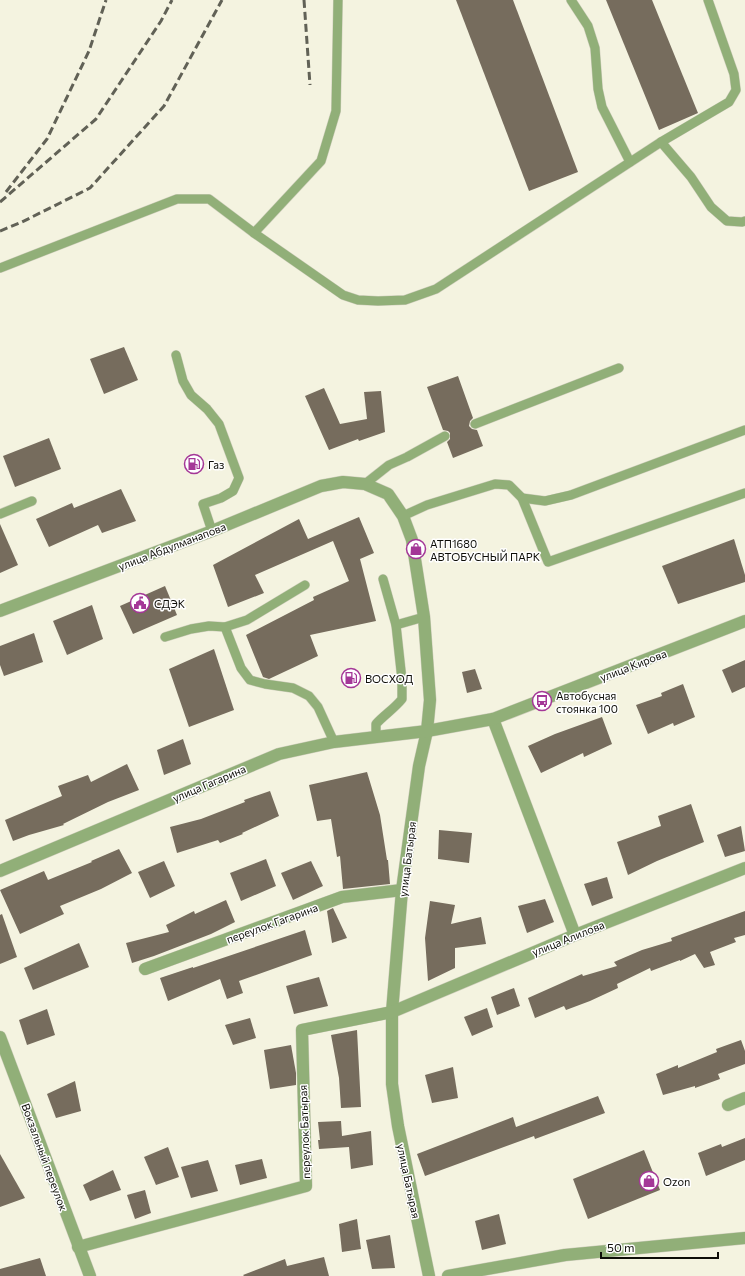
<svg xmlns="http://www.w3.org/2000/svg" width="745" height="1276" font-family="Commissioner,sans-serif">
  <style>
    .building { fill: #766c5d }
    .lines { fill: none; stroke-linecap: round; stroke-linejoin: round }
    .lane-casing { stroke: #cfcebd; stroke-width: 10 }
    .street-casing { stroke: #cfcebd; stroke-width: 13 }
    .lane { stroke: #91af78; stroke-width: 9 }
    .street { stroke: #91af78; stroke-width: 12 }
    .rail { stroke: #616156; stroke-width: 3; stroke-dasharray: 8 4; stroke-linecap: butt }
    .labels { text-anchor: middle; dominant-baseline: central; stroke-width: 3; stroke-linejoin: round; paint-order: stroke }
    .poi-label { font-size: 11px; fill: #0d0d07; stroke: #fff; text-anchor: start }
    .street-label { font-size: 11px; fill: #0d0d07; stroke: #fff }
  </style>
  <rect width="100%" height="100%" fill="#f4f3e0"/>
  <g class="building">
    <polygon points="456,0 513,0 578,172 529,191"/>
    <polygon points="606,0 652,0 698,113 659,130"/>
    <polygon points="124,347 138,380 104,394 90,359"/>
    <polygon points="458,376 473,418 470,421 469,426 472,429 477,430 483,446 453,458 447,442 450,439 450,433 448,431 443,430 427,387"/>
    <polygon points="324,388 340,424 367,419 364,392 381,391 385,432 359,441 358,439 329,450 305,396"/>
    <polygon points="49,438 61,469 15,487 3,456"/>
    <polygon points="121,489 136,521 102,533 98,525 49,547 36,519 72,503 74,508"/>
    <polygon points="359,517 374,553 360,559 376,621 310,635 318,656 269,679 263,677 246,635 314,600 313,597 349,581 333,541 255,575 264,593 228,607 213,565 299,519 308,539"/>
    <polygon points="0,524 18,565 0,573"/>
    <polygon points="734,539 745,575 745,582 678,604 662,566"/>
    <polygon points="165,586 177,615 133,634 120,606"/>
    <polygon points="92,605 103,639 67,655 53,621"/>
    <polygon points="34,633 43,662 4,676 0,665 0,646"/>
    <polygon points="214,649 234,710 189,727 169,669"/>
    <polygon points="745,660 745,687 732,693 722,670"/>
    <polygon points="475,669 482,689 467,693 462,672"/>
    <polygon points="683,684 695,717 674,726 673,723 648,734 636,705 662,696 661,693"/>
    <polygon points="602,717 612,744 584,757 583,753 541,773 528,746 555,734"/>
    <polygon points="183,739 191,764 164,775 157,750"/>
    <polygon points="127,764 139,790 108,802 63,824 64,825 29,835 13,841 5,820 62,796 58,786 88,775 91,782"/>
    <polygon points="367,772 380,815 387,860 388,860 390,884 343,889 340,856 337,857 331,819 317,821 309,785"/>
    <polygon points="270,791 279,816 242,833 243,834 220,843 218,840 177,853 170,827 201,819 245,802 244,800"/>
    <polygon points="691,804 704,842 657,861 628,875 617,842 661,826 658,816"/>
    <polygon points="741,826 745,851 725,857 717,835"/>
    <polygon points="439,830 472,833 469,863 438,859"/>
    <polygon points="119,849 132,873 101,889 60,906 64,914 20,934 0,890 44,871 48,880 92,862 91,861"/>
    <polygon points="266,859 276,886 241,901 230,873"/>
    <polygon points="164,861 175,886 150,898 138,872"/>
    <polygon points="311,861 323,886 293,900 281,873"/>
    <polygon points="607,877 613,898 592,906 584,884"/>
    <polygon points="545,899 554,922 527,933 518,906"/>
    <polygon points="226,900 235,922 211,934 154,956 132,963 126,943 169,932 166,925 194,911 195,914"/>
    <polygon points="430,901 455,905 451,924 481,917 486,944 455,948 455,968 428,981 425,938"/>
    <polygon points="333,908 347,938 332,943 327,911"/>
    <polygon points="745,911 745,935 734,938 736,942 710,952 715,965 704,968 695,954 680,961 680,960 651,971 650,968 617,984 618,988 590,1001 566,1010 564,1006 535,1018 528,998 582,974 583,976 617,966 614,962 642,950 672,941 671,938"/>
    <polygon points="2,914 17,957 0,964 0,915"/>
    <polygon points="305,930 312,955 239,981 243,993 227,999 220,979 168,1001 160,978 193,967 193,968"/>
    <polygon points="79,943 89,967 33,990 24,968"/>
    <polygon points="319,977 328,1006 294,1014 286,986"/>
    <polygon points="514,988 520,1006 497,1015 491,997"/>
    <polygon points="487,1008 493,1027 472,1036 464,1017"/>
    <polygon points="47,1009 55,1035 27,1045 19,1020"/>
    <polygon points="250,1018 256,1038 233,1045 225,1025"/>
    <polygon points="357,1030 361,1107 341,1108 339,1078 331,1035"/>
    <polygon points="741,1040 745,1051 745,1064 718,1074 720,1079 695,1088 695,1086 663,1095 656,1074 678,1065 678,1068 717,1052 716,1049"/>
    <polygon points="291,1045 296,1073 296,1085 270,1089 264,1050"/>
    <polygon points="453,1067 458,1098 432,1103 425,1075"/>
    <polygon points="75,1081 81,1111 56,1118 47,1094"/>
    <polygon points="598,1096 605,1113 535,1139 534,1136 425,1176 417,1154 513,1117 516,1127"/>
    <polygon points="341,1121 342,1136 371,1131 373,1165 351,1169 349,1147 319,1149 318,1140 320,1140 318,1122"/>
    <polygon points="745,1138 745,1160 706,1176 698,1153 721,1144 722,1147"/>
    <polygon points="168,1147 179,1177 156,1185 144,1157"/>
    <polygon points="644,1150 660,1190 588,1219 573,1179"/>
    <polygon points="0,1154 25,1198 0,1207"/>
    <polygon points="262,1159 267,1178 240,1185 235,1165"/>
    <polygon points="208,1160 218,1191 191,1198 181,1167"/>
    <polygon points="113,1170 121,1190 90,1201 83,1185"/>
    <polygon points="145,1190 151,1213 135,1219 127,1195"/>
    <polygon points="499,1214 506,1244 482,1250 475,1221"/>
    <polygon points="357,1219 361,1249 342,1252 339,1224"/>
    <polygon points="390,1235 395,1268 372,1269 366,1240"/>
    <polygon points="324,1257 329,1276 244,1276 243,1275 285,1259 287,1266"/>
    <polygon points="40,1258 46,1276 0,1276 0,1269"/>
  </g>
  <g class="lines">
    <defs>
      <g id="lane">
        <polyline points="571,0 588,26 595,48 598,89 602,107 630,162"/>
        <polyline points="661,142 691,177 711,207 727,221 742,222 745,221"/>
        <polyline points="254,233 343,295 358,300 378,301 405,300 436,289 661,142 729,102 736,90 734,74 708,0"/>
        <polyline points="0,268 177,199 209,199 254,233 321,161 336,111 338,0"/>
        <polyline points="176,355 183,381 191,395 207,409 219,424 239,478 233,491 221,498 203,504 212,531"/>
        <polyline points="475,424 619,368"/>
        <polyline points="365,484 389,465 407,457 445,436"/>
        <polyline points="522,498 545,501 571,495 745,430"/>
        <polyline points="0,514 32,501"/>
        <polyline points="403,516 427,505 495,484 509,485 522,498 548,562 745,493"/>
        <polyline points="396,625 424,617"/>
        <polyline points="225,627 241,668 250,680 265,684 293,688 309,696 318,707 334,742"/>
        <polyline points="165,637 191,629 209,626 225,627 247,620 305,585"/>
        <path d="M376,738V724C384,715 394,709 402,699V680L396,625L383,579"/>
      </g>
      <g id="street">
        <polyline points="0,611 212,531 321,486 343,482 365,484 388,494 403,516 412,540 424,617 430,700 427,731 419,766 402,890 392,1012 392,1084 398,1126 429,1276"/>
        <polyline points="493,719 575,935"/>
        <polyline points="0,871 279,754 334,742 427,731 493,719 745,621"/>
        <polyline points="145,969 342,897 402,890"/>
        <polyline points="0,1037 90,1276"/>
        <polyline points="728,1105 745,1098"/>
        <polyline points="78,1247 306,1186 302,1030 392,1012 575,935 745,868"/>
        <polyline points="448,1276 565,1255 745,1238"/>
      </g>
    </defs>
    <use href="#lane" class="lane-casing"/>
    <use href="#street" class="street-casing"/>
    <use href="#lane" class="lane"/>
    <use href="#street" class="street"/>
    <g class="rail">
      <polyline points="304,0 310,85"/>
      <polyline points="6,192 47,139 89,51 106,0"/>
      <polyline points="0,202 96,119 161,21 172,0"/>
      <polyline points="0,231 22,222 90,188 164,106 222,0"/>
    </g>
  </g>
  <defs>
    <symbol id="fuel-ring" viewBox="-11 -11 22 22"><circle r="9.5" fill="#fff" stroke="#a43797" stroke-width="1.5"/><path d="M-5.5-6h7V0h2V4h1.3V-2.5L3-4.5l.8-.8L6-3V5H2.5V1h-1V6h-7ZM-4.2-4.7v3.2H.2V-4.7Z" fill="#a43797"/></symbol>
    <symbol id="shop-ring" viewBox="-11 -11 22 22"><circle r="9.5" fill="#fff" stroke="#a43797" stroke-width="1.5"/><path d="M-5-2.5h2.3a2.7 3.5 0 0 1 5.4 0H5L5.5 6h-11ZM-1.5-2.5h3a1.5 2.3 0 0 0-3 0Z" fill="#a43797"/></symbol>
    <symbol id="civic-ring" viewBox="-11 -11 22 22"><circle r="9.5" fill="#fff" stroke="#a43797" stroke-width="1.5"/><path d="M-.6-6.5H3V-4.5H.6V-3L4-1V1h2V6H-6V1h2V-1L-.6-3ZM-1.2 2.5V6h2.4V2.5Z" fill="#a43797"/></symbol>
    <symbol id="bus-ring" viewBox="-11 -11 22 22"><circle r="9.5" fill="#fff" stroke="#a43797" stroke-width="1.5"/><path d="M-5-6H5V4H4V6H2V4H-2V6H-4V4H-5ZM-3.5-4V0h7V-4ZM-3.5 1.2v1.5H-2V1.2ZM2 1.2v1.5H3.5V1.2Z" fill="#a43797"/></symbol>
  </defs>
  <g fill-rule="evenodd">
    <use href="#fuel-ring" x="183" y="453" width="22" height="22"/>
    <use href="#shop-ring" x="405" y="538" width="22" height="22"/>
    <use href="#civic-ring" x="129" y="592" width="22" height="22"/>
    <use href="#fuel-ring" x="340" y="667" width="22" height="22"/>
    <use href="#bus-ring" x="531" y="690" width="22" height="22"/>
    <use href="#shop-ring" x="638" y="1170" width="22" height="22"/>
  </g>
  <g class="labels">
    <g class="poi-label">
      <text x="208" y="464">Газ</text>
      <text x="430" y="543">АТП1680<tspan x="430" dy="13">АВТОБУСНЫЙ ПАРК</tspan></text>
      <text x="154" y="603">СДЭК</text>
      <text x="365" y="678">ВОСХОД</text>
      <text x="556" y="695">Автобусная<tspan x="556" dy="13">стоянка 100</tspan></text>
      <text x="663" y="1181">Ozon</text>
    </g>
    <g class="street-label">
      <text transform="translate(172 546) rotate(-21)">улица Абдулманапова</text>
      <text transform="translate(633 665) rotate(-21)">улица Кирова</text>
      <text transform="translate(209 783) rotate(-23)">улица Гагарина</text>
      <text transform="translate(407 859) rotate(-83)">улица Батырая</text>
      <text transform="translate(272 923) rotate(-20)">переулок Гагарина</text>
      <text transform="translate(568 938) rotate(-22)">улица Алилова</text>
      <text transform="translate(304 1132) rotate(-92)">переулок Батырая</text>
      <text transform="translate(45 1157) rotate(70)">Вокзальный переулок</text>
      <text transform="translate(409 1181) rotate(78)">улица Батырая</text>
    </g>
  </g>
  <path d="M601 1252v6h117v-6" fill="none" stroke="#0d0d07" stroke-width="2"/>
  <text x="607" y="1252" font-size="12" fill="#0d0d07" stroke="#ffffff" stroke-width="3" paint-order="stroke">50 m</text>
</svg>
